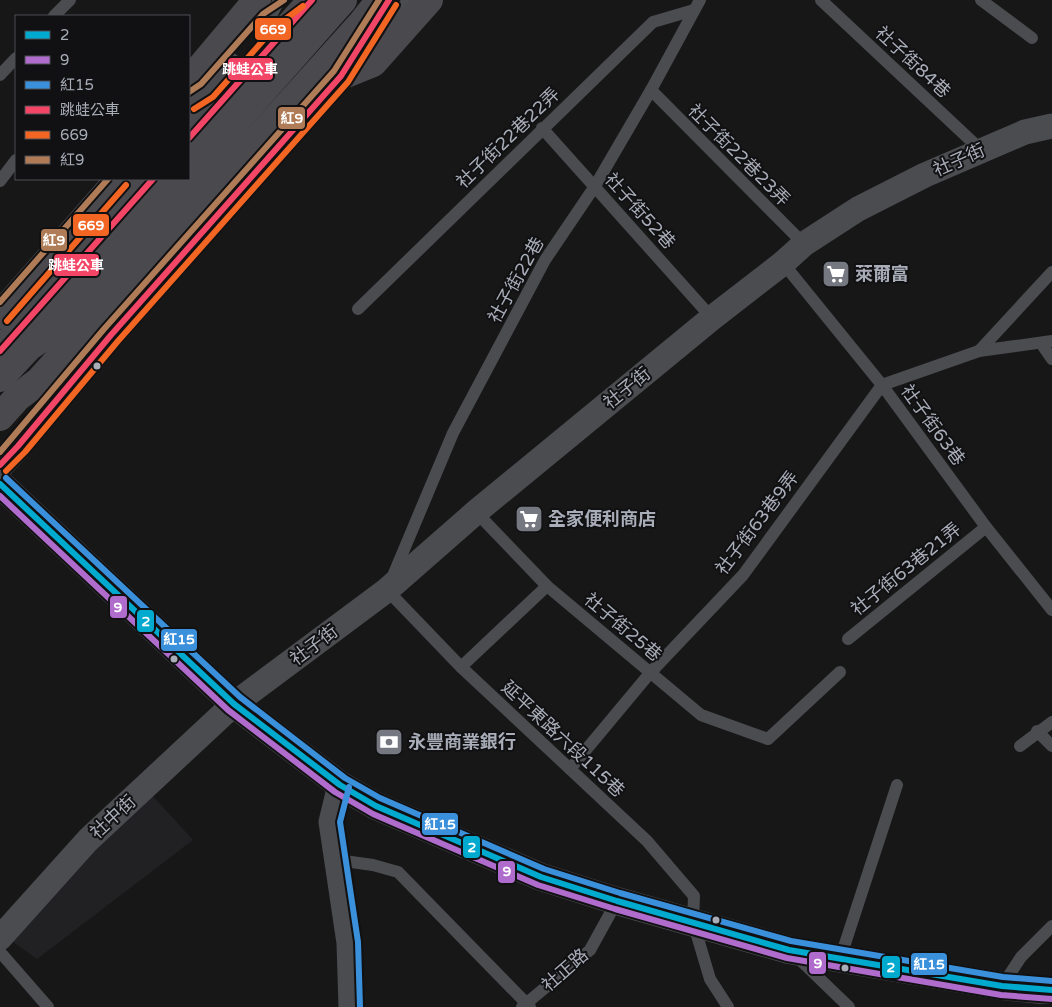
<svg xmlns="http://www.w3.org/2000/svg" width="1052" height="1007" font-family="'Varela Round','Noto Sans TC',sans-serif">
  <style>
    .built { fill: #212123 }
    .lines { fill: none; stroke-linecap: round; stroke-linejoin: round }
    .lane { stroke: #4b4c50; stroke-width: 12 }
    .street { stroke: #4b4c50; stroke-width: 25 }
    .secondary { stroke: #4a4a4e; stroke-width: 28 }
    .bus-1-casing { stroke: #111113; stroke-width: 10 }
    .bus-2-casing { stroke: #111113; stroke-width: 10 }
    .bus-3-casing { stroke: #111113; stroke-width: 10 }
    .bus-4-casing { stroke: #111113; stroke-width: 10 }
    .bus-5-casing { stroke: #111113; stroke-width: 10 }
    .bus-6-casing { stroke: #111113; stroke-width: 10 }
    .bus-1 { stroke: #00a9ce; stroke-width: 6 }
    .bus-2 { stroke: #b06ccc; stroke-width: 6 }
    .bus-3 { stroke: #3a90db; stroke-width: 6 }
    .bus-4 { stroke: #f34667; stroke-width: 6 }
    .bus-5 { stroke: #f26522; stroke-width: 6 }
    .bus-6 { stroke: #b07c57; stroke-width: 6 }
    .bus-dot { fill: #a8adb8; stroke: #111113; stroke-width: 2 }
    .labels { text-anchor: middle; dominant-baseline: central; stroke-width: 4; stroke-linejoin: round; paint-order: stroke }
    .street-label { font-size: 18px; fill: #a8adb8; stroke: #111113 }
    .poi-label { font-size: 18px; font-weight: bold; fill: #a8adb8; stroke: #111113; text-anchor: start }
    .line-badge { stroke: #111113; stroke-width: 2 }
    .badge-label { font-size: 14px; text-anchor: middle; font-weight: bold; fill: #fff }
  </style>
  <rect width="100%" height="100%" fill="#171717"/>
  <polygon class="built" points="150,793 193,840 37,959 6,937"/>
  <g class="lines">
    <g class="lane">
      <polyline points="700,0 651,90 595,186 545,260 453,433 387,590 461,667 647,841 694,896 693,922 710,979 728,1007"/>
      <polyline points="821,0 981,150"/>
      <polyline points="981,0 1032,38"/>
      <polyline points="54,16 70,0"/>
      <polyline points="269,20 279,0"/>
      <polyline points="359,46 396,14 409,0"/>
      <polyline points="0,75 16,58"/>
      <polyline points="651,90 804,244"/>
      <polyline points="542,128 712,318"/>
      <polyline points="0,181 16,160"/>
      <polyline points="783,263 882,385 986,527 1052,610"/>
      <polyline points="358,309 653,22 694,10"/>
      <polyline points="1041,343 1052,359"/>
      <polyline points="979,351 1052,272"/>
      <polyline points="476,512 547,586 701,715 768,739 840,672"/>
      <polyline points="848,639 986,527"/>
      <polyline points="461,667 547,586"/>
      <polyline points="1037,731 1052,746"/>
      <polyline points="1020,746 1052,722"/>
      <polyline points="570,769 650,673 743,575 882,385 979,351 1052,341"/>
      <polyline points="337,860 373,865 398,872 530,1007"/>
      <polyline points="0,952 48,1007"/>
      <polyline points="795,955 849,1007"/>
      <polyline points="840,959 897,785"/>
      <polyline points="1002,986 1021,957 1052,926"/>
      <polyline points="522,1007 590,950 617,901"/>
    </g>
    <g class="street">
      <polyline points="340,785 331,822 349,943 351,1007"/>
      <polyline points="0,938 88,840 234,704 387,590 476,512 712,318 783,263 804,244 858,209 925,175 1025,132 1052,126"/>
    </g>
    <g class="secondary">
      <polyline points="189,88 189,81 257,0"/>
      <polyline points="189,102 207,91 228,66"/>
      <polyline points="189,138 312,0"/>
      <polyline points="189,175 343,0"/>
      <polyline points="0,315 119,179"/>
      <polyline points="0,351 153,179"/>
      <polyline points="0,378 29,347 51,332 185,179"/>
      <polyline points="0,417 18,397 39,381 361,24 380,0"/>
      <polyline points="0,465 18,446 111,335 341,76 373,63 429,0"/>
      <polyline points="0,484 234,704 340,785 376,806 541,877 617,901 789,950 1002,986 1041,990 1052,990"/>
    </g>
    <defs>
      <polyline id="bus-1" points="0,484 234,704 340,785 376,806 541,877 617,901 789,950 1002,986 1052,990"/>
      <polyline id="bus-2" points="0,496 228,710 335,792 373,814 538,885 615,909 787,958 1001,995 1052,999"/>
      <g id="bus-3">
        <polyline points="6,478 240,697 345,778 380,798 544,869 620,893 791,941 1003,977 1052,981"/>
        <polyline points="349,787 340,822 358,942 360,1007"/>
      </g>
      <g id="bus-4">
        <polyline points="189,138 312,0"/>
        <polyline points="0,351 153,179"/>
        <polyline points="0,465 18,446 111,335 341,76 389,0"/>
      </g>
      <g id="bus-5">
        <polyline points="194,109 213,97 275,27 303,6"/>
        <polyline points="7,321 126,185"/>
        <polyline points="6,471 25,452 118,341 348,82 396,5"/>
      </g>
      <g id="bus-6">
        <polyline points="189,92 201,84 263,14 284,0"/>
        <polyline points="0,302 108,179"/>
        <polyline points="0,452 104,329 334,71 379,0"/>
      </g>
    </defs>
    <use href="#bus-1" class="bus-1-casing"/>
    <use href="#bus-2" class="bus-2-casing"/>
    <use href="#bus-3" class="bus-3-casing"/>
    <use href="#bus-4" class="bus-4-casing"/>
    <use href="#bus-5" class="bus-5-casing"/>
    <use href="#bus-6" class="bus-6-casing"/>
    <use href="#bus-1" class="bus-1"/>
    <use href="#bus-2" class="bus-2"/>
    <use href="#bus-3" class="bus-3"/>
    <use href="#bus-4" class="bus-4"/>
    <use href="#bus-5" class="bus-5"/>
    <use href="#bus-6" class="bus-6"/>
  </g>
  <defs>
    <symbol id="supermarket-square" viewBox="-11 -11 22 22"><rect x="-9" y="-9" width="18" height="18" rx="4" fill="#757880" stroke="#111113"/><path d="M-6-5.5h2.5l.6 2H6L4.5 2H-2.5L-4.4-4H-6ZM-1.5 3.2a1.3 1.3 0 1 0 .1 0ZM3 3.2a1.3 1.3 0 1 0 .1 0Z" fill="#fff"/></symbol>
    <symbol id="bank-square" viewBox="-11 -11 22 22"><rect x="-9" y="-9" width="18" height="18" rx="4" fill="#757880" stroke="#111113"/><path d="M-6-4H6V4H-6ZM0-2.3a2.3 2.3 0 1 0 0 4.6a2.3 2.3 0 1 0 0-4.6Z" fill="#fff"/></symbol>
  </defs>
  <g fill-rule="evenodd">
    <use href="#supermarket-square" x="820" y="258" width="32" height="32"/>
    <use href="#supermarket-square" x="513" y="503" width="32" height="32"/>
    <use href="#bank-square" x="373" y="726" width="32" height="32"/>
  </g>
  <g class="bus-dot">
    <circle cx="97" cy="366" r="4.5"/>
    <circle cx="174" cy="659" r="4.5"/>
    <circle cx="716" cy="920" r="4.5"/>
    <circle cx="845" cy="968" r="4.5"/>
  </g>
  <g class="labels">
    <g class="street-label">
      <text transform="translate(913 62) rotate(43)">社子街84巷</text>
      <text transform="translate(508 138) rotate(-44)">社子街22巷22弄</text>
      <text transform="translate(739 155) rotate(45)">社子街22巷23弄</text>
      <text transform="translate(959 160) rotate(-24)">社子街</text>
      <text transform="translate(640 211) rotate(48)">社子街52巷</text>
      <text transform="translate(516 280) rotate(-61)">社子街22巷</text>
      <text transform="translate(627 388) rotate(-39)">社子街</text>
      <text transform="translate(933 425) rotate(54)">社子街63巷</text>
      <text transform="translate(757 523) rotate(-53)">社子街63巷9弄</text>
      <text transform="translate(906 569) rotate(-39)">社子街63巷21弄</text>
      <text transform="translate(623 627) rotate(40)">社子街25巷</text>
      <text transform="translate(314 645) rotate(-37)">社子街</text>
      <text transform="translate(563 739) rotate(43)">延平東路六段115巷</text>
      <text transform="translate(113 817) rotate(-43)">社中街</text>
      <text transform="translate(565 970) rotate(-41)">社正路</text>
    </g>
    <g class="poi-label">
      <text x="855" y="274">萊爾富</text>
      <text x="548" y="519">全家便利商店</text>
      <text x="408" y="742">永豐商業銀行</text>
    </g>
  </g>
  <g class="line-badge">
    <rect x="254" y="17" width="38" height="24" rx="5" fill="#f26522"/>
    <rect x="227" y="57" width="47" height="24" rx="5" fill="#f34667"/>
    <rect x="277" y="106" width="29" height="24" rx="5" fill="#b07c57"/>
    <rect x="72" y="213" width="38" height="24" rx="5" fill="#f26522"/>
    <rect x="40" y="228" width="28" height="24" rx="5" fill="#b07c57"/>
    <rect x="53" y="253" width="47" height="24" rx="5" fill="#f34667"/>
    <rect x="109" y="595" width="19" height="24" rx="5" fill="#b06ccc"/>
    <rect x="136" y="609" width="19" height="24" rx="5" fill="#00a9ce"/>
    <rect x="160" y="628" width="38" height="24" rx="5" fill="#3a90db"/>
    <rect x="421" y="812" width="38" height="24" rx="5" fill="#3a90db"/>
    <rect x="462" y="835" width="19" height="24" rx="5" fill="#00a9ce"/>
    <rect x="497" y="860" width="19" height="24" rx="5" fill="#b06ccc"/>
    <rect x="808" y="951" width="19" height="24" rx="5" fill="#b06ccc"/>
    <rect x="910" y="952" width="38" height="24" rx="5" fill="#3a90db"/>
    <rect x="881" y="955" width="20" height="24" rx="5" fill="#00a9ce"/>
  </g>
  <g class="badge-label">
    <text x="273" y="34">669</text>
    <text x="250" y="74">跳蛙公車</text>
    <text x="292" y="123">紅9</text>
    <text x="91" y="230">669</text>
    <text x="54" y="245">紅9</text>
    <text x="76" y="270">跳蛙公車</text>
    <text x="118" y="612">9</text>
    <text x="146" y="626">2</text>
    <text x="179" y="644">紅15</text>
    <text x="440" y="829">紅15</text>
    <text x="472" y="852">2</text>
    <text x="507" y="876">9</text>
    <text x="818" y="968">9</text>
    <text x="929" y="969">紅15</text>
    <text x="891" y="972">2</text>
  </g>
  <rect x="15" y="15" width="175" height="165" fill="#111113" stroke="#4d4f55"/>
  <rect x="25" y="31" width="25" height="8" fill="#00a9ce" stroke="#4d4f55"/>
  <text x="60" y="40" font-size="15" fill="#a8adb8">2</text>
  <rect x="25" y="56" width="25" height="8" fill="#b06ccc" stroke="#4d4f55"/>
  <text x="60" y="65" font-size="15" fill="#a8adb8">9</text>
  <rect x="25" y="81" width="25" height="8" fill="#3a90db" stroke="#4d4f55"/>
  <text x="60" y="90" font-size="15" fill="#a8adb8">紅15</text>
  <rect x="25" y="106" width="25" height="8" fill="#f34667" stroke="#4d4f55"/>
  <text x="60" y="115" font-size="15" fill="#a8adb8">跳蛙公車</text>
  <rect x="25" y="131" width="25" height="8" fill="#f26522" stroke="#4d4f55"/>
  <text x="60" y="140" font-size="15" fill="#a8adb8">669</text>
  <rect x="25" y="156" width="25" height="8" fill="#b07c57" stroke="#4d4f55"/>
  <text x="60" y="165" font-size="15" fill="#a8adb8">紅9</text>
</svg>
